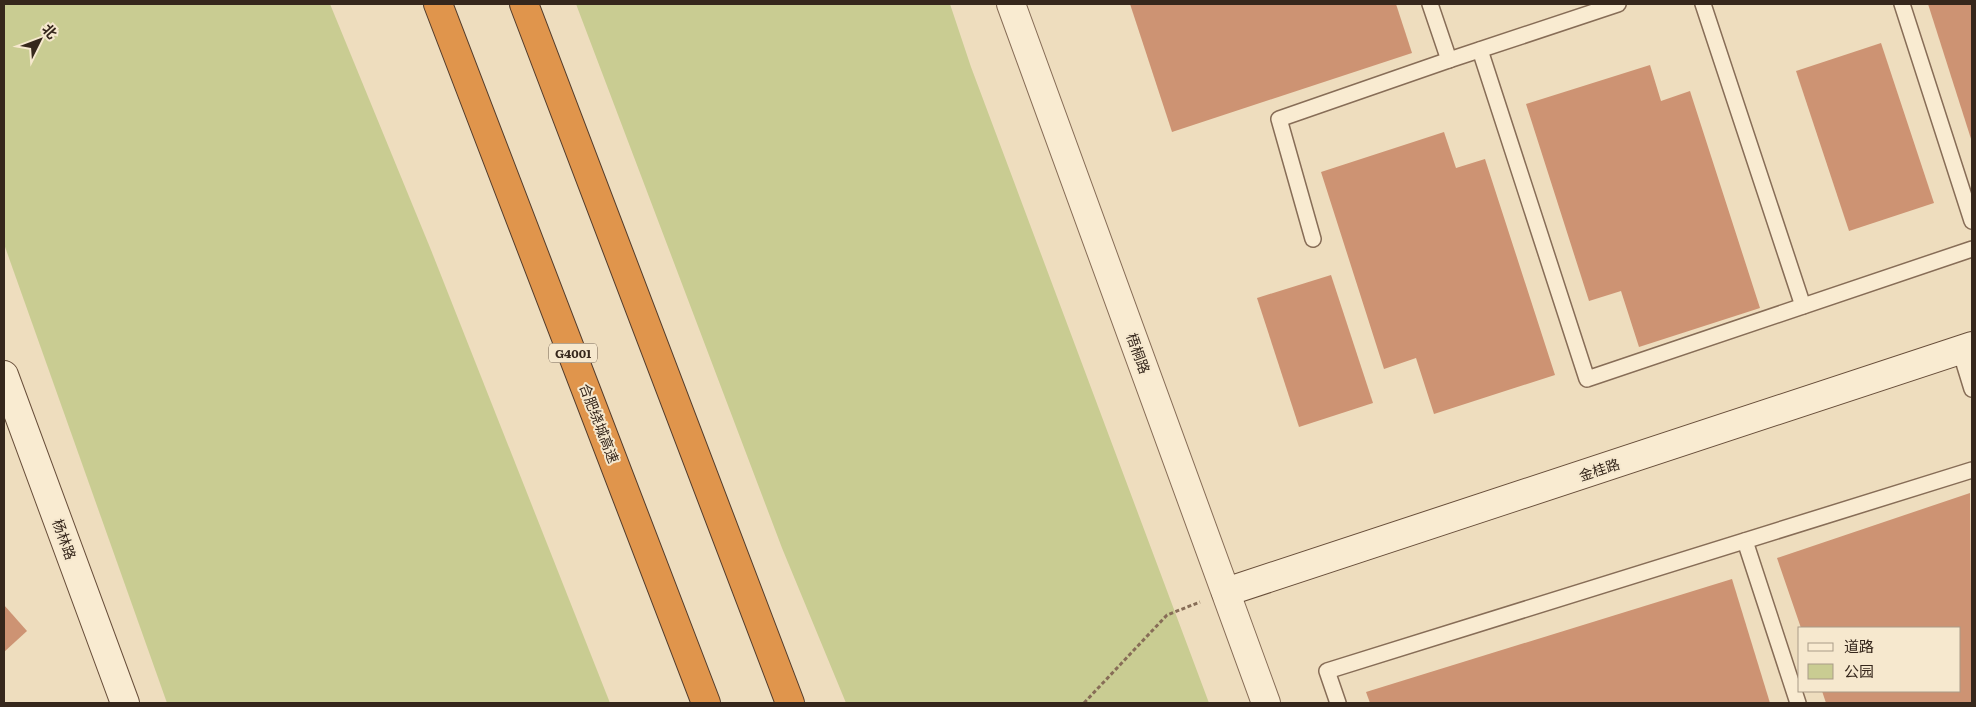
<svg xmlns="http://www.w3.org/2000/svg" width="1976" height="707" font-family="Literata,'Noto Sans SC',serif">
  <style>
    .green { fill: #c9cc92 }
    .building { fill: #cd9373 }
    .lines { fill: none; stroke-linecap: round; stroke-linejoin: round }
    .lane-casing { stroke: #876d57; stroke-width: 18 }
    .street-casing { stroke: #876d57; stroke-width: 30 }
    .secondary-casing { stroke: #684e3a; stroke-width: 30 }
    .highway-casing { stroke: #543c2b; stroke-width: 30 }
    .path { stroke: #876d57; stroke-width: 3; stroke-dasharray: 4 2.5; stroke-linecap: butt }
    .lane { stroke: #f9ebd1; stroke-width: 15 }
    .street { stroke: #f9ebd1; stroke-width: 28 }
    .secondary { stroke: #f9ebd1; stroke-width: 28 }
    .highway { stroke: #e0954c; stroke-width: 28 }
    .labels { text-anchor: middle; dominant-baseline: central; stroke-width: 4; stroke-linejoin: round; paint-order: stroke }
    .shield { fill: #f6e8ce; stroke: #706151; stroke-width: 1 }
    .shield-label { font-size: 12px; font-weight: bold; fill: #36271c }
    .street-label { font-size: 14px; fill: #36271c; stroke: #f6e8ce }
  </style>
  <rect width="100%" height="100%" fill="#eeddbe"/>
  <g class="green">
    <polygon points="4,4 330,4 431,250 610,703 167,703 4,244"/>
    <polygon points="576,4 950,4 971,67 1209,703 846,703 782,548"/>
  </g>
  <g class="building">
    <polygon points="1130,4 1396,4 1412,53 1172,132"/>
    <polygon points="1928,4 1972,4 1972,142"/>
    <polygon points="1881,43 1934,203 1849,231 1796,71"/>
    <polygon points="1650,65 1661,101 1690,91 1760,308 1639,347 1621,291 1589,301 1526,104"/>
    <polygon points="1444,132 1456,168 1485,159 1555,375 1434,414 1416,358 1384,369 1321,172"/>
    <polygon points="1331,275 1373,403 1299,427 1257,298"/>
    <polygon points="1970,493 1972,703 1826,703 1822,691 1960,691 1960,628 1801,628 1777,558"/>
    <polygon points="1732,579 1770,703 1370,703 1366,692"/>
    <polygon points="4,605 27,631 4,652"/>
  </g>
  <g class="lines">
    <defs>
      <g id="lane">
        <polyline points="1430,4 1449,60 1618,4"/>
        <polyline points="1703,4 1803,306"/>
        <polyline points="1902,4 1972,221"/>
        <polyline points="1480,50 1587,379 1972,249"/>
        <polyline points="1313,239 1279,119 1449,60"/>
        <polyline points="1960,350 1972,389"/>
        <polyline points="1745,541 1798,703"/>
        <polyline points="1338,703 1327,671 1972,470"/>
      </g>
      <polyline id="street" points="1011,4 1266,703"/>
      <g id="secondary">
        <polyline points="4,375 125,703"/>
        <polyline points="1226,592 1972,346"/>
      </g>
      <g id="highway">
        <polyline points="438,4 706,703"/>
        <polyline points="524,4 790,703"/>
      </g>
    </defs>
    <use href="#lane" class="lane-casing"/>
    <use href="#street" class="street-casing"/>
    <use href="#secondary" class="secondary-casing"/>
    <use href="#highway" class="highway-casing"/>
    <polyline class="path" points="1084,703 1167,615 1200,602"/>
    <use href="#lane" class="lane"/>
    <use href="#street" class="street"/>
    <use href="#secondary" class="secondary"/>
    <use href="#highway" class="highway"/>
  </g>
  <g class="labels">
    <rect class="shield" x="549" y="343.5" width="48" height="19" rx="4"/>
    <g class="shield-label">
      <text x="573" y="353">G4001</text>
    </g>
    <g class="street-label">
      <text transform="translate(1139 353) rotate(70)">梧桐路</text>
      <text transform="translate(600 423) rotate(69)">合肥绕城高速</text>
      <text transform="translate(1599 469) rotate(-18)">金桂路</text>
      <text transform="translate(65 539) rotate(70)">杨林路</text>
    </g>
  </g>
  <rect width="1976" height="707" fill="none" stroke="#36271c" stroke-width="10"/>
  <rect x="1798" y="627" width="162" height="65" fill="#f6e8ce" stroke="#a99b87"/>
  <rect x="1808" y="643" width="25" height="8" fill="#f9ebd1" stroke="#a99b87"/>
  <text x="1844" y="652" font-size="15" fill="#36271c">道路</text>
  <rect x="1808" y="664" width="25" height="15" fill="#c9cc92" stroke="#a99b87"/>
  <text x="1844" y="677" font-size="15" fill="#36271c">公园</text>
  <g transform="translate(40 40) rotate(48)" stroke="#f6e8ce" stroke-width="4" paint-order="stroke">
  <path d="M0-4L9 19L0 12L-9 19Z" fill="#36271c"/>
  <text y="-8" font-size="14" font-weight="bold" text-anchor="middle" fill="#36271c">北</text>
  </g>
</svg>
